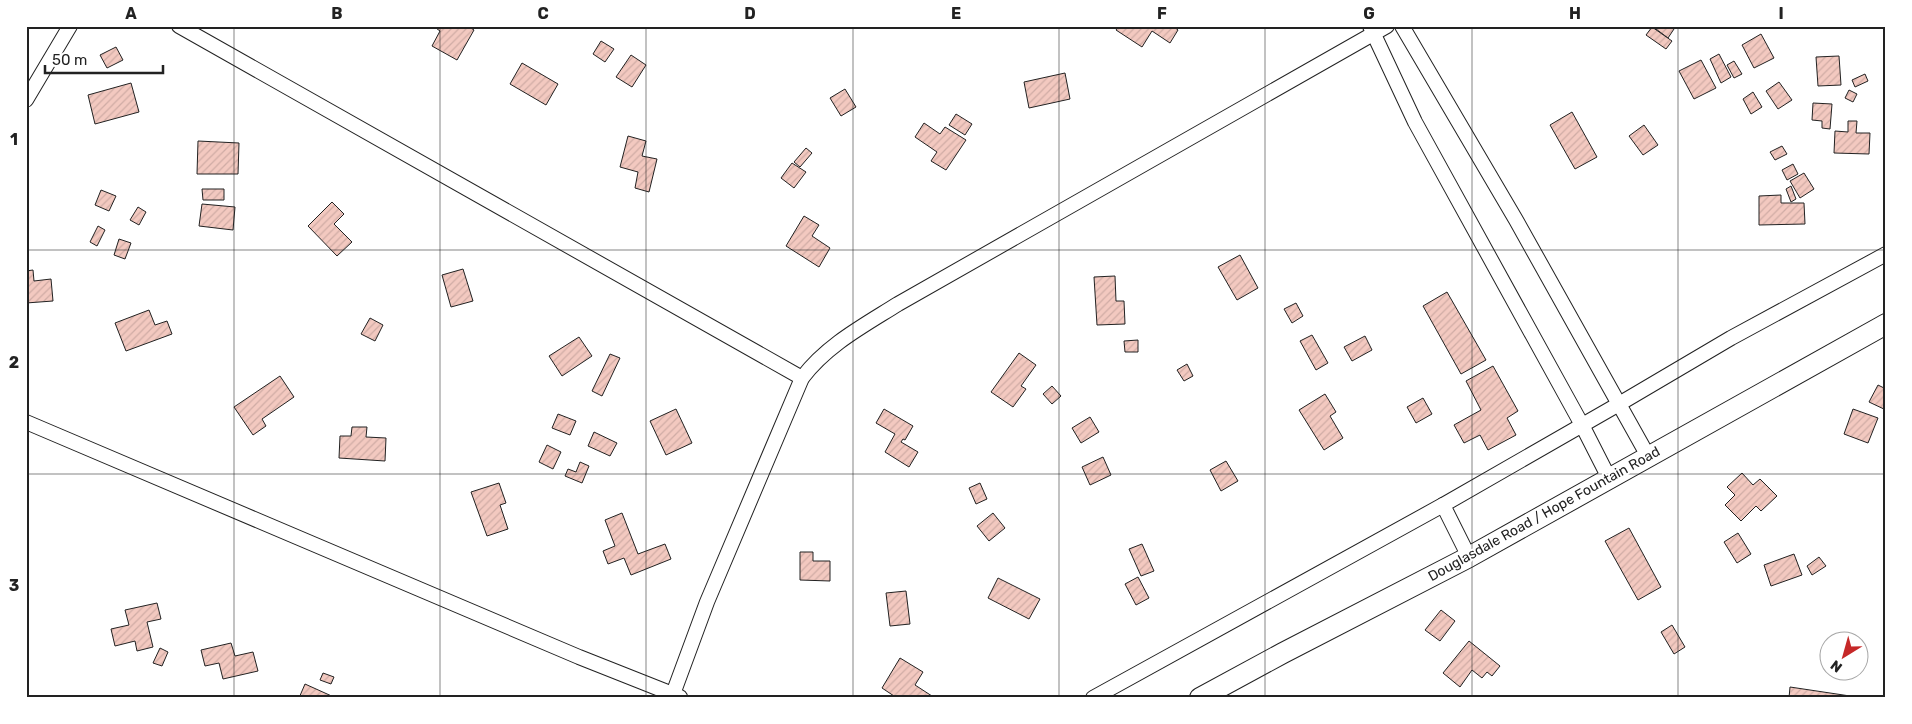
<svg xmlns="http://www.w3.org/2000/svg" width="1912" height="724" font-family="Rubik,sans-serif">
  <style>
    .building { fill: url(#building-hatch); stroke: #222 }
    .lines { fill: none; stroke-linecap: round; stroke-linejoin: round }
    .street-casing { stroke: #222; stroke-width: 16 }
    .secondary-casing { stroke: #222; stroke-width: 22 }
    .street { stroke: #fff; stroke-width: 14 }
    .secondary { stroke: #fff; stroke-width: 20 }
    .grid { fill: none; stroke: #222; stroke-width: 1; stroke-opacity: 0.55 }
    .labels { text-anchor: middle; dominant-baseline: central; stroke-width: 4; stroke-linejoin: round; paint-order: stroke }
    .street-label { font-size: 14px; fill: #222; stroke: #fff }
    .neatline { fill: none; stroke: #222; stroke-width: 2 }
    .grid-label { font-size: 16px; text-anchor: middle; font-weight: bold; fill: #222 }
  </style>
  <defs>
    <pattern id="building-hatch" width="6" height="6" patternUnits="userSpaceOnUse" patternTransform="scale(1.25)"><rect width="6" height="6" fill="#f3c9c0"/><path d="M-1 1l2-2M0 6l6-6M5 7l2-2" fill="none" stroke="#d0aca5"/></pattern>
  </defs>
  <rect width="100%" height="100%" fill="#fff"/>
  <g class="building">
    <polygon points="433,26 468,26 474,30 457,60 432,46 440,31"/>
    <polygon points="1119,26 1173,26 1178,30 1170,43 1152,31 1142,47 1116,30"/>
    <polygon points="1652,26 1676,26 1668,38"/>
    <polygon points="1652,27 1672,41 1666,49 1646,35"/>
    <polygon points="1761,34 1774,58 1754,68 1742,45"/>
    <polygon points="601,41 614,49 605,62 593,54"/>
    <polygon points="116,47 123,60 107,68 100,55"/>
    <polygon points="1719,54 1731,77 1721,83 1710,59"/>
    <polygon points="631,55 646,65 632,87 616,77"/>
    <polygon points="1839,56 1841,85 1818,86 1816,57"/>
    <polygon points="1701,60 1716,88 1694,99 1679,71"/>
    <polygon points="1734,61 1742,74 1734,78 1727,65"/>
    <polygon points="522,63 558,84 546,105 510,84"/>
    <polygon points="1065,73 1070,99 1029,108 1024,82"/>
    <polygon points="1865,74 1868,81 1855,87 1852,80"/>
    <polygon points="1779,82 1792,100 1778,109 1766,91"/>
    <polygon points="131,83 139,112 95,124 88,95"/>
    <polygon points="845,89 856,107 841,116 830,98"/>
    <polygon points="1849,90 1857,94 1853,102 1845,98"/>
    <polygon points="1753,92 1762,107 1751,114 1743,99"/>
    <polygon points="1813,103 1832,104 1830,129 1822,128 1822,121 1812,120"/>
    <polygon points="1572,112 1597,157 1575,169 1550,125"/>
    <polygon points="956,114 972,124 965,135 949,125"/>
    <polygon points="1848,121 1857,121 1856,133 1870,133 1869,154 1834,153 1835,131 1848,132"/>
    <polygon points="924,123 940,134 945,127 966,140 946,170 931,161 937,152 915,137"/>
    <polygon points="1644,125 1658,145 1643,155 1629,136"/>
    <polygon points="628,136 646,141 642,156 657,159 649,192 635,188 638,172 620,167"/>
    <polygon points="198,141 239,143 238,174 197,174"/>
    <polygon points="1782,146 1787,154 1775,160 1770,152"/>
    <polygon points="806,148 812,153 800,167 794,162"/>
    <polygon points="792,163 806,172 794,188 781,178"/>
    <polygon points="1793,164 1798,174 1787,180 1782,170"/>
    <polygon points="1804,173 1814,189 1800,198 1790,181"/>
    <polygon points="1791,186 1796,199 1791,202 1786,189"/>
    <polygon points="202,189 224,189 224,200 203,200"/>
    <polygon points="101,190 116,196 109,211 95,205"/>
    <polygon points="1781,195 1781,203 1804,203 1805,224 1759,225 1759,196"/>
    <polygon points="332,202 344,214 334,224 352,242 337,256 308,226"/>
    <polygon points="202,204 235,207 233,230 199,226"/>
    <polygon points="138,207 146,212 139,225 130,220"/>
    <polygon points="804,216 819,225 812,236 830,248 819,267 786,246"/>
    <polygon points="98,226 105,230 97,246 90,242"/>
    <polygon points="119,239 131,243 125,259 114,255"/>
    <polygon points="1240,255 1258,288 1237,300 1218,267"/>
    <polygon points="463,269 473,301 451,307 442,275"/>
    <polygon points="33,270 34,281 51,279 53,301 26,303 26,271"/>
    <polygon points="1115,276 1116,301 1124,301 1125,324 1097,325 1094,277"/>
    <polygon points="1447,292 1486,360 1461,374 1423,306"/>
    <polygon points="1296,303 1303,316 1292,323 1284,309"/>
    <polygon points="149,310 155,325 167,321 172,334 126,351 115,323"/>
    <polygon points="370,318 383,325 375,341 361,334"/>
    <polygon points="1312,335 1328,363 1316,370 1300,341"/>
    <polygon points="1365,336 1372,350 1352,361 1344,347"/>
    <polygon points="579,337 592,356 562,376 549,356"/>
    <polygon points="1138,340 1138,352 1125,352 1124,341"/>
    <polygon points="1019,353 1036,365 1021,386 1026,389 1013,407 991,392"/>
    <polygon points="610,354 620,358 602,396 592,391"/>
    <polygon points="1187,364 1193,376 1184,381 1177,370"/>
    <polygon points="1493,366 1518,411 1507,418 1516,435 1488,450 1480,435 1464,443 1454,425 1481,410 1466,381"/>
    <polygon points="280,376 294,397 262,419 266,426 253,435 234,407"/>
    <polygon points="1878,385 1886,389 1886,410 1869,402"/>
    <polygon points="1052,386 1061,396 1052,404 1043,394"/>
    <polygon points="1325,394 1336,412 1330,416 1343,438 1324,450 1299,410"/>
    <polygon points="1423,398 1432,414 1416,423 1407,407"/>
    <polygon points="676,409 692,443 666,455 650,421"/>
    <polygon points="884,409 913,426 905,440 903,439 901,442 918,452 909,467 885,452 895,434 876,423"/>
    <polygon points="1853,409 1878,418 1868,443 1844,434"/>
    <polygon points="558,414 576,421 570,435 552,428"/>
    <polygon points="1090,417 1099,432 1081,443 1072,428"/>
    <polygon points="352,427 367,427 366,437 386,438 385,461 339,458 340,436 351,436"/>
    <polygon points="594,432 617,443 610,456 588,446"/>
    <polygon points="547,445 561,452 553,469 539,462"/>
    <polygon points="1103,457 1111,475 1090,485 1082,467"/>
    <polygon points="1226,461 1238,481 1221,491 1210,470"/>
    <polygon points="580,462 589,466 582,483 565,476 568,469 576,472"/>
    <polygon points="1742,473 1753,485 1760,479 1777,496 1761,511 1756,506 1741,521 1725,505 1735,495 1727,487"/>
    <polygon points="499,483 506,503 500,505 508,529 487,536 471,492"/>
    <polygon points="980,483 987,499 976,504 969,488"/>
    <polygon points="622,513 638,554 665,544 671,559 631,575 624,558 608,564 603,551 615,546 605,520"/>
    <polygon points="993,513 1005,528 989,541 977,526"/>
    <polygon points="1629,528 1661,587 1638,600 1605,541"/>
    <polygon points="1738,533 1751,554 1737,563 1724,542"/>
    <polygon points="1142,544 1154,571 1141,576 1129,549"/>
    <polygon points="800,552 813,552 813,561 830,561 830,581 800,580"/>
    <polygon points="1794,554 1802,575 1771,586 1764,565"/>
    <polygon points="1819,557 1826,566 1812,575 1807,566"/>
    <polygon points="1138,577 1149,598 1136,605 1125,584"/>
    <polygon points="998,578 1040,599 1029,619 988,598"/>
    <polygon points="906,591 910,624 890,626 886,593"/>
    <polygon points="157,603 161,619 147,622 153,647 137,651 135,641 115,646 111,629 129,625 125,610"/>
    <polygon points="1441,610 1455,621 1440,641 1425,630"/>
    <polygon points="1672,625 1685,647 1674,654 1661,632"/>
    <polygon points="1469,641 1500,666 1492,676 1487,672 1482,678 1472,670 1460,687 1443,673"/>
    <polygon points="231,643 235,656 253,652 258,671 223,679 219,663 205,666 201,650"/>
    <polygon points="160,648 168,652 162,666 153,663"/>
    <polygon points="900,658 923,672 915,685 935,698 897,698 882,688"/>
    <polygon points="323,673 334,677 331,684 320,680"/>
    <polygon points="305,684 336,698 299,698"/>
    <polygon points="1790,687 1850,696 1850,698 1789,698"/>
  </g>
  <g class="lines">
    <defs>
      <g id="street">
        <polyline points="179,26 802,378"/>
        <polyline points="1370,26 1415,122 1582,425 1609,478"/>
        <polyline points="1402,26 1516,220 1648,456"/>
        <polyline points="26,100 70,26"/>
        <polyline points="26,422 579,657 680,697"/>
        <polyline points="1469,557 1443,505 1619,404 1731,338 1886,254"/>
        <path d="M673,694L707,602L802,378C827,345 863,326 898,304L1387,26"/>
        <polyline points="1093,698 1443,505"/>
      </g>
      <polyline id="secondary" points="1200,698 1283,653 1469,557 1886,324"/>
    </defs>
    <use href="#street" class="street-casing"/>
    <use href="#secondary" class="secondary-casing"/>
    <use href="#street" class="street"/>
    <use href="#secondary" class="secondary"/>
  </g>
  <path class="grid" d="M234,26V698M440,26V698M646,26V698M853,26V698M1059,26V698M1265,26V698M1472,26V698M1678,26V698M26,250H1886M26,474H1886"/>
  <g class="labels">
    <g class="street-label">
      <text transform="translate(1544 514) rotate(-29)">Douglasdale Road / Hope Fountain Road</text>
    </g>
  </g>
  <rect width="1912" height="724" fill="none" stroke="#ffffff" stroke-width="55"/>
  <g transform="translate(1844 656) rotate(217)"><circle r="24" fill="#ffffff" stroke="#a7a7a7"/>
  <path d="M0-4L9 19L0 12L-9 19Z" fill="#c62828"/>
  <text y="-8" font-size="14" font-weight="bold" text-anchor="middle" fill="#222222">N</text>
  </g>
  <path d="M45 65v8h118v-8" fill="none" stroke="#222222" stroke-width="2.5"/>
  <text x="52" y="65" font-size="15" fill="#222222" stroke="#ffffff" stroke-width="4" paint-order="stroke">50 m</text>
  <rect x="28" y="28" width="1856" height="668" class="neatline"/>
  <g class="grid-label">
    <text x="131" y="19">A</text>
    <text x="337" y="19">B</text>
    <text x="543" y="19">C</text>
    <text x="750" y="19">D</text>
    <text x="956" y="19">E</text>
    <text x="1162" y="19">F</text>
    <text x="1369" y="19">G</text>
    <text x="1575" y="19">H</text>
    <text x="1781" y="19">I</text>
    <text x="14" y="145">1</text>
    <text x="14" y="368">2</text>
    <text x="14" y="591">3</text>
  </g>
</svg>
